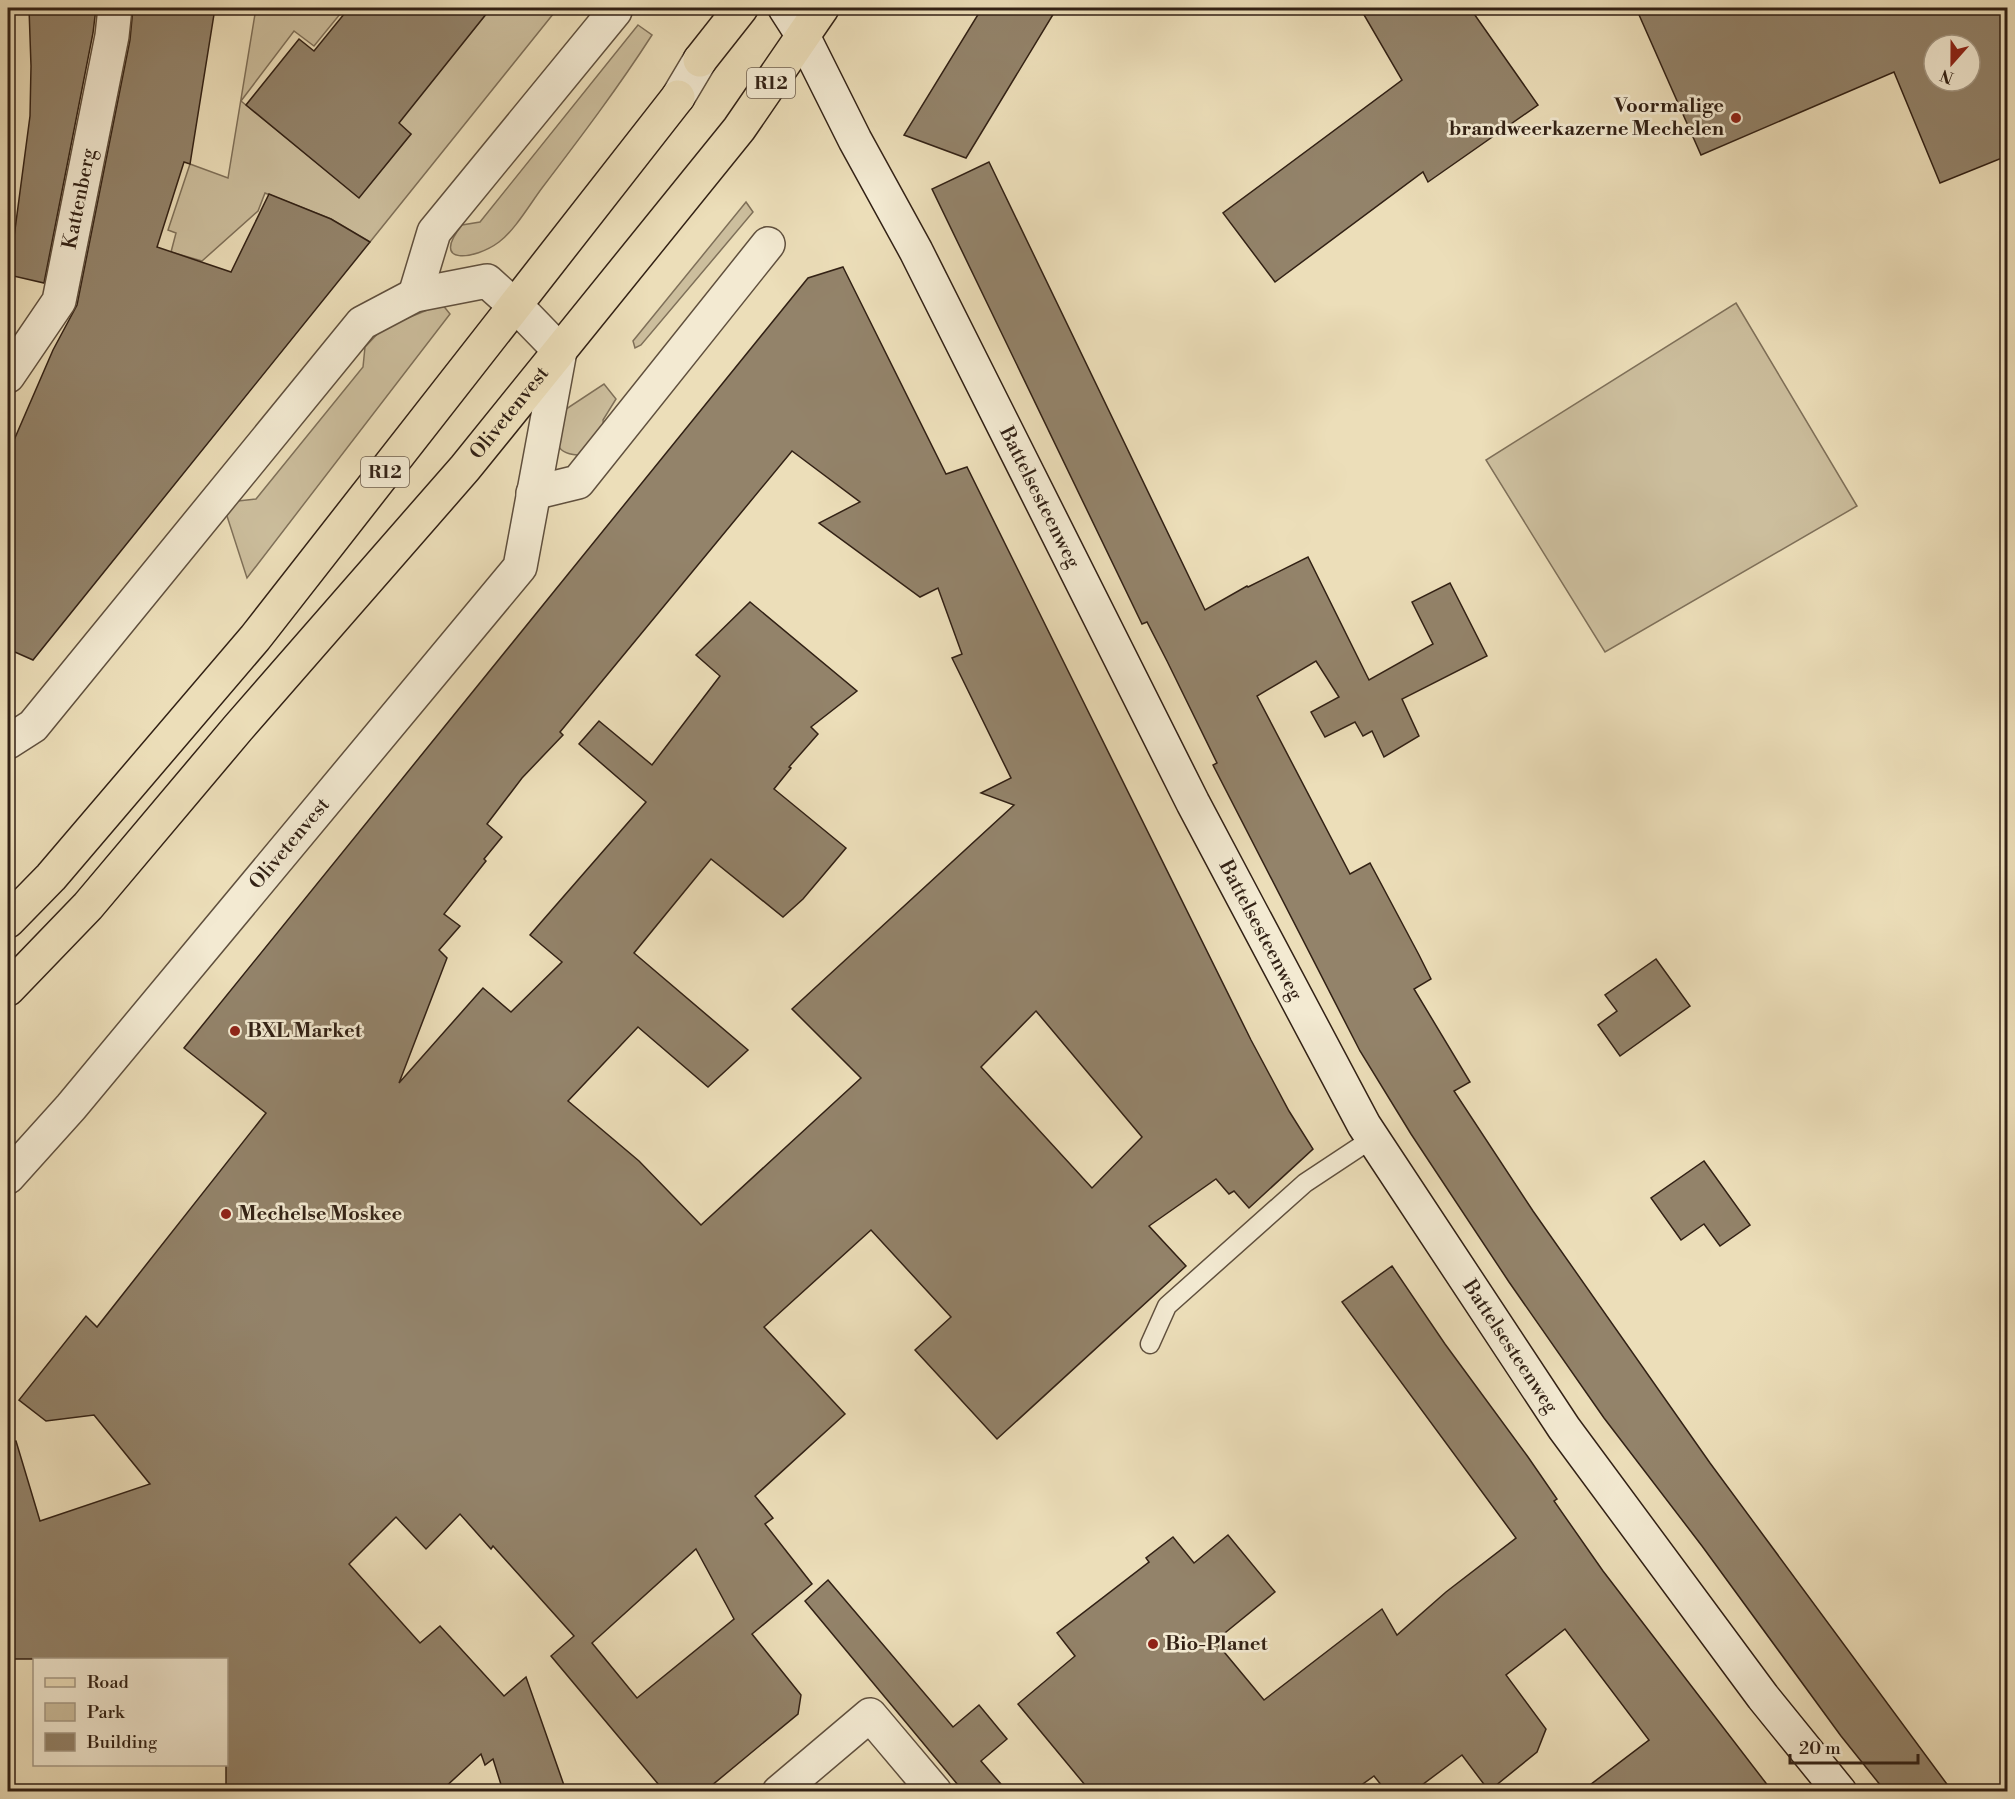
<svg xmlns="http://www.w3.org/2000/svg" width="2015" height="1799" font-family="'Libre Bodoni',serif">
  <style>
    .green { fill: #ccbe9d; stroke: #7f7059; stroke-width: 1.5 }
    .building { fill: #93836a; stroke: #322115; stroke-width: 1.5; fill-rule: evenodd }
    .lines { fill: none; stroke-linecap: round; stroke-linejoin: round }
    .service-casing { stroke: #60503e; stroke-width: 21 }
    .minor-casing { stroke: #60503e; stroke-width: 36 }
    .tertiary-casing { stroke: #60503e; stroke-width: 36 }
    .secondary-casing { stroke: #322115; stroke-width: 36 }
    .primary-casing { stroke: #322115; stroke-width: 36 }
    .service { stroke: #f3ead2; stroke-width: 18 }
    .minor { stroke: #f3ead2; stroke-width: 33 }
    .tertiary { stroke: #f3ead2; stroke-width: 33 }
    .secondary { stroke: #f3ead2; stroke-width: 33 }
    .primary { stroke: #ecdeb9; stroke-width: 33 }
    .poi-dot { fill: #8f2418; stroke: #f3ead2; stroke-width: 2 }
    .labels { text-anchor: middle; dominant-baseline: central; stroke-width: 5; stroke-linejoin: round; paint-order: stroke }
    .shield { fill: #f3ead2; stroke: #6c5d4e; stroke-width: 1.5 }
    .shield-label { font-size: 18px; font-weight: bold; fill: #322115 }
    .poi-label { font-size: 20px; font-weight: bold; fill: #322115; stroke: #f3ead2; text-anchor: start }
    .street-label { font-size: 20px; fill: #322115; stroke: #f3ead2 }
  </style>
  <rect width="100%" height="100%" fill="#ecdeb9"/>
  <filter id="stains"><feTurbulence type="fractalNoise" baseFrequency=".00333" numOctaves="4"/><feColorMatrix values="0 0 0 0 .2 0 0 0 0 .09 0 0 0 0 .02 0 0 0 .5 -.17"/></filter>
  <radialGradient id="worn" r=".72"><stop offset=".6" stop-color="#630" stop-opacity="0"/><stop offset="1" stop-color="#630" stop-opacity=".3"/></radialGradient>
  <g class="green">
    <polygon points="256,8 345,8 314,46 294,31 241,101 359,197 411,134 398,123 491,8 558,8 370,242 331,219 265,193 258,211 202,261 171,252 176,233 168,230 190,164 228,178"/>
    <path d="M638,25L652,35C618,88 580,138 542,188C530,204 515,230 499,242C475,260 429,266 462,225L480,222Z"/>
    <polygon points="746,202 753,212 641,345 635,348 633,341"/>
    <polygon points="1736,303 1857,506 1605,652 1486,460"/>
    <polygon points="442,304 450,314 247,578 226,513 238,501 256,499 363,367 365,347 383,328"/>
    <path d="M604,384L616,399L603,420L605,436L587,455C552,457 554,441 560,413Z"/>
  </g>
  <g class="building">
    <polygon points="29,8 96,8 93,33 44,283 9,275 30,116 31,66"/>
    <polygon points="133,8 215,8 190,164 184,162 157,247 231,272 269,194 331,219 370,242 33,660 8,649 8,454 53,350 77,305 130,40"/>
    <polygon points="349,8 491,8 399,123 411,134 359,198 246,105 299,39 314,51"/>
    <polygon points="982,8 1057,8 966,158 904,135"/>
    <polygon points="1360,8 1470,8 1538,105 1428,182 1423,172 1275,282 1223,213 1402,80"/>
    <path d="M1636,8H2007V156L1940,183L1894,72L1701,155ZM1934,45H1970V81H1934Z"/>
    <polygon points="989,162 1205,610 1247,586 1248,587 1308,557 1369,680 1433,644 1412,602 1450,583 1487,656 1402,699 1419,736 1384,757 1372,731 1363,736 1355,722 1325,737 1311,712 1339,697 1316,661 1257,696 1350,874 1370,863 1419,955 1431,979 1414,989 1470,1082 1454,1091 1533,1211 1710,1463 1952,1791 1885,1791 1841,1736 1702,1546 1604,1418 1509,1282 1411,1134 1360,1051 1213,765 1217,763 1167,661 1147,622 1142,624 932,189"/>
    <path d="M843,267L946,474L967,467L1251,1040L1289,1111L1313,1149L1249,1208L1234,1191L1229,1194L1216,1179L1149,1226L1186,1266L997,1439L915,1350L951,1317L871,1230L764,1327L845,1414L755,1496L773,1518L765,1524L812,1584L752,1634L801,1695L798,1714L705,1791H664L551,1656L574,1636L493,1546L491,1549L460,1514L426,1549L396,1517L349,1564L420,1643L440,1626L504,1696L526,1677L566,1791H503L493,1759L485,1765L481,1754L441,1791H226V1659H8V1442L16,1441L40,1521L150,1484L94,1415L46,1421L19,1400L86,1316L97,1327L266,1113L184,1048L808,278ZM792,451L860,502L819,523L920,597L938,588L962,654L952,658L1011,778L981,793L1014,805L792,1009L861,1078L701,1225L639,1161L568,1101L638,1027L708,1087L748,1050L634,953L711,859L783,917L803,899L846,848L774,789L791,768L789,767L818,734L811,727L857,691L750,602L696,655L720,676L652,765L599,721L579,744L646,802L530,935L562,962L511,1012L483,988L399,1083L447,958L439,950L460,926L444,914L486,861L484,859L502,837L487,824L522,778L563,735L560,732ZM1036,1011L1142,1137L1092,1188L981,1067ZM696,1549L734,1619L637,1698L592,1643Z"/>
    <polygon points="1656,959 1690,1006 1620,1056 1598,1025 1617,1011 1605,995"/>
    <polygon points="1704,1161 1750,1225 1720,1246 1704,1224 1681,1240 1651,1198"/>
    <polygon points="1392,1266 1445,1344 1528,1457 1557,1499 1554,1501 1603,1571 1772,1791 1582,1791 1649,1740 1565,1629 1506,1675 1546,1729 1537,1752 1489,1791 1462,1755 1414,1791 1386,1791 1374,1776 1353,1791 1090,1791 1018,1704 1075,1656 1057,1633 1149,1562 1146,1558 1173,1537 1194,1563 1228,1535 1275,1592 1215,1641 1264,1700 1382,1609 1397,1635 1446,1592 1516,1538 1342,1302"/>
    <polygon points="828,1580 953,1727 979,1705 1007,1739 981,1761 1007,1791 963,1791 805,1601"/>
  </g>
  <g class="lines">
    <defs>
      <polyline id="service" points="1150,1344 1167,1306 1305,1183 1373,1138"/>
      <g id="minor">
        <polyline points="415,295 434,232 615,11"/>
        <path id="s1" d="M8,376L59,301L112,36L115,8"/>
        <polyline points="533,493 578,482 768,244"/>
        <polyline points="8,742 33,726 362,323 415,295 487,281 526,316 560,351 520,567 71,1107 8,1177"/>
        <polyline points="779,1792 870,1715 935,1792"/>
      </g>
      <polyline id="tertiary" points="678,97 700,60"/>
      <g id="secondary">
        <path id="s2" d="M785,8L803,36L855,140L916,251L1193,803L1364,1125L1564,1428L1763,1697L1840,1792"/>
      </g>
      <g id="primary">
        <polyline points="700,60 741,8"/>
        <polyline points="8,921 51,877 255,638 678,97"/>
        <path id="s3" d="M8,989L88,906L238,728L465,468L739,129L822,8"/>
      </g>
    </defs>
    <use href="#service" class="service-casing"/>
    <use href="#minor" class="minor-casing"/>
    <use href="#tertiary" class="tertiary-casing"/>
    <use href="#secondary" class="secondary-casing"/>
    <use href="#primary" class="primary-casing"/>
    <use href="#service" class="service"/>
    <use href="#minor" class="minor"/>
    <use href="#tertiary" class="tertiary"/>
    <use href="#secondary" class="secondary"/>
    <use href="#primary" class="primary"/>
  </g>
  <g class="poi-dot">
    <circle cx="1736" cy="118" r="6"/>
    <circle cx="235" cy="1031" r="6"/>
    <circle cx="226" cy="1214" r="6"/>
    <circle cx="1153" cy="1644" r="6"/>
  </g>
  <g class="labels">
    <g class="shield">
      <rect x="747" y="68" width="48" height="30" rx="4.5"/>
      <rect x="361" y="457" width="48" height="30" rx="4.5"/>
    </g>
    <g class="shield-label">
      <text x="771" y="83">R12</text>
      <text x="385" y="472">R12</text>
    </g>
    <g class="poi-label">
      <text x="1724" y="106" text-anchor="end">Voormalige<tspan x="1724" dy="23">brandweerkazerne Mechelen</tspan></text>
      <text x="247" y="1031">BXL Market</text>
      <text x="238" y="1214">Mechelse Moskee</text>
      <text x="1165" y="1644">Bio-Planet</text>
    </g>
    <g class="street-label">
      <text stroke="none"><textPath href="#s1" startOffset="195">Kattenberg</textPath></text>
      <text stroke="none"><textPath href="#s3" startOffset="764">Olivetenvest</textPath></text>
      <text stroke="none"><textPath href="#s2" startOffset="552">Battelsesteenweg</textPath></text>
      <text transform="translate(290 844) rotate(-50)">Olivetenvest</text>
      <text stroke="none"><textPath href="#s2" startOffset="1038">Battelsesteenweg</textPath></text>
      <text stroke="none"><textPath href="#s2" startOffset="1524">Battelsesteenweg</textPath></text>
    </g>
  </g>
  <rect width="2015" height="1799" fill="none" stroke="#ecdeb9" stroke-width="30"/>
  <rect x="9" y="9" width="1997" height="1781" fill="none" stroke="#322115" stroke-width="3"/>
  <rect x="15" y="15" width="1985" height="1769" fill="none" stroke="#322115" stroke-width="1.5"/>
  <rect x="33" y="1658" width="195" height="108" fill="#f3ead2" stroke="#a69a86" stroke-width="1.5"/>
  <rect x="45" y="1678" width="30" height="9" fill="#ecdeb9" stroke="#a69a86" stroke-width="1.5"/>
  <text x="87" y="1688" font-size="18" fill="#322115">Road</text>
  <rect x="45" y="1703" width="30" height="18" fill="#ccbe9d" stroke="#a69a86" stroke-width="1.5"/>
  <text x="87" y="1718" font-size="18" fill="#322115">Park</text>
  <rect x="45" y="1733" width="30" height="18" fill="#93836a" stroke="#a69a86" stroke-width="1.5"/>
  <text x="87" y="1748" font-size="18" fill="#322115">Building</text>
  <g transform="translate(1952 63) rotate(201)"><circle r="28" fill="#f3ead2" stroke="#a69a86" stroke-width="1.5"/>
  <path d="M0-4.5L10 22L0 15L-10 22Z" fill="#8f2418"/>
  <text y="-9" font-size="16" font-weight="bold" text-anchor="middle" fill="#322115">N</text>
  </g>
  <path d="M1790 1754v9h128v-9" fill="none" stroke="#322115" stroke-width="3"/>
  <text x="1799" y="1754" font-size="18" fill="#322115" stroke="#f3ead2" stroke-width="4.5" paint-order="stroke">20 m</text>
  <rect width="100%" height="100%" filter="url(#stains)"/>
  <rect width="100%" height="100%" fill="url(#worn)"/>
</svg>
